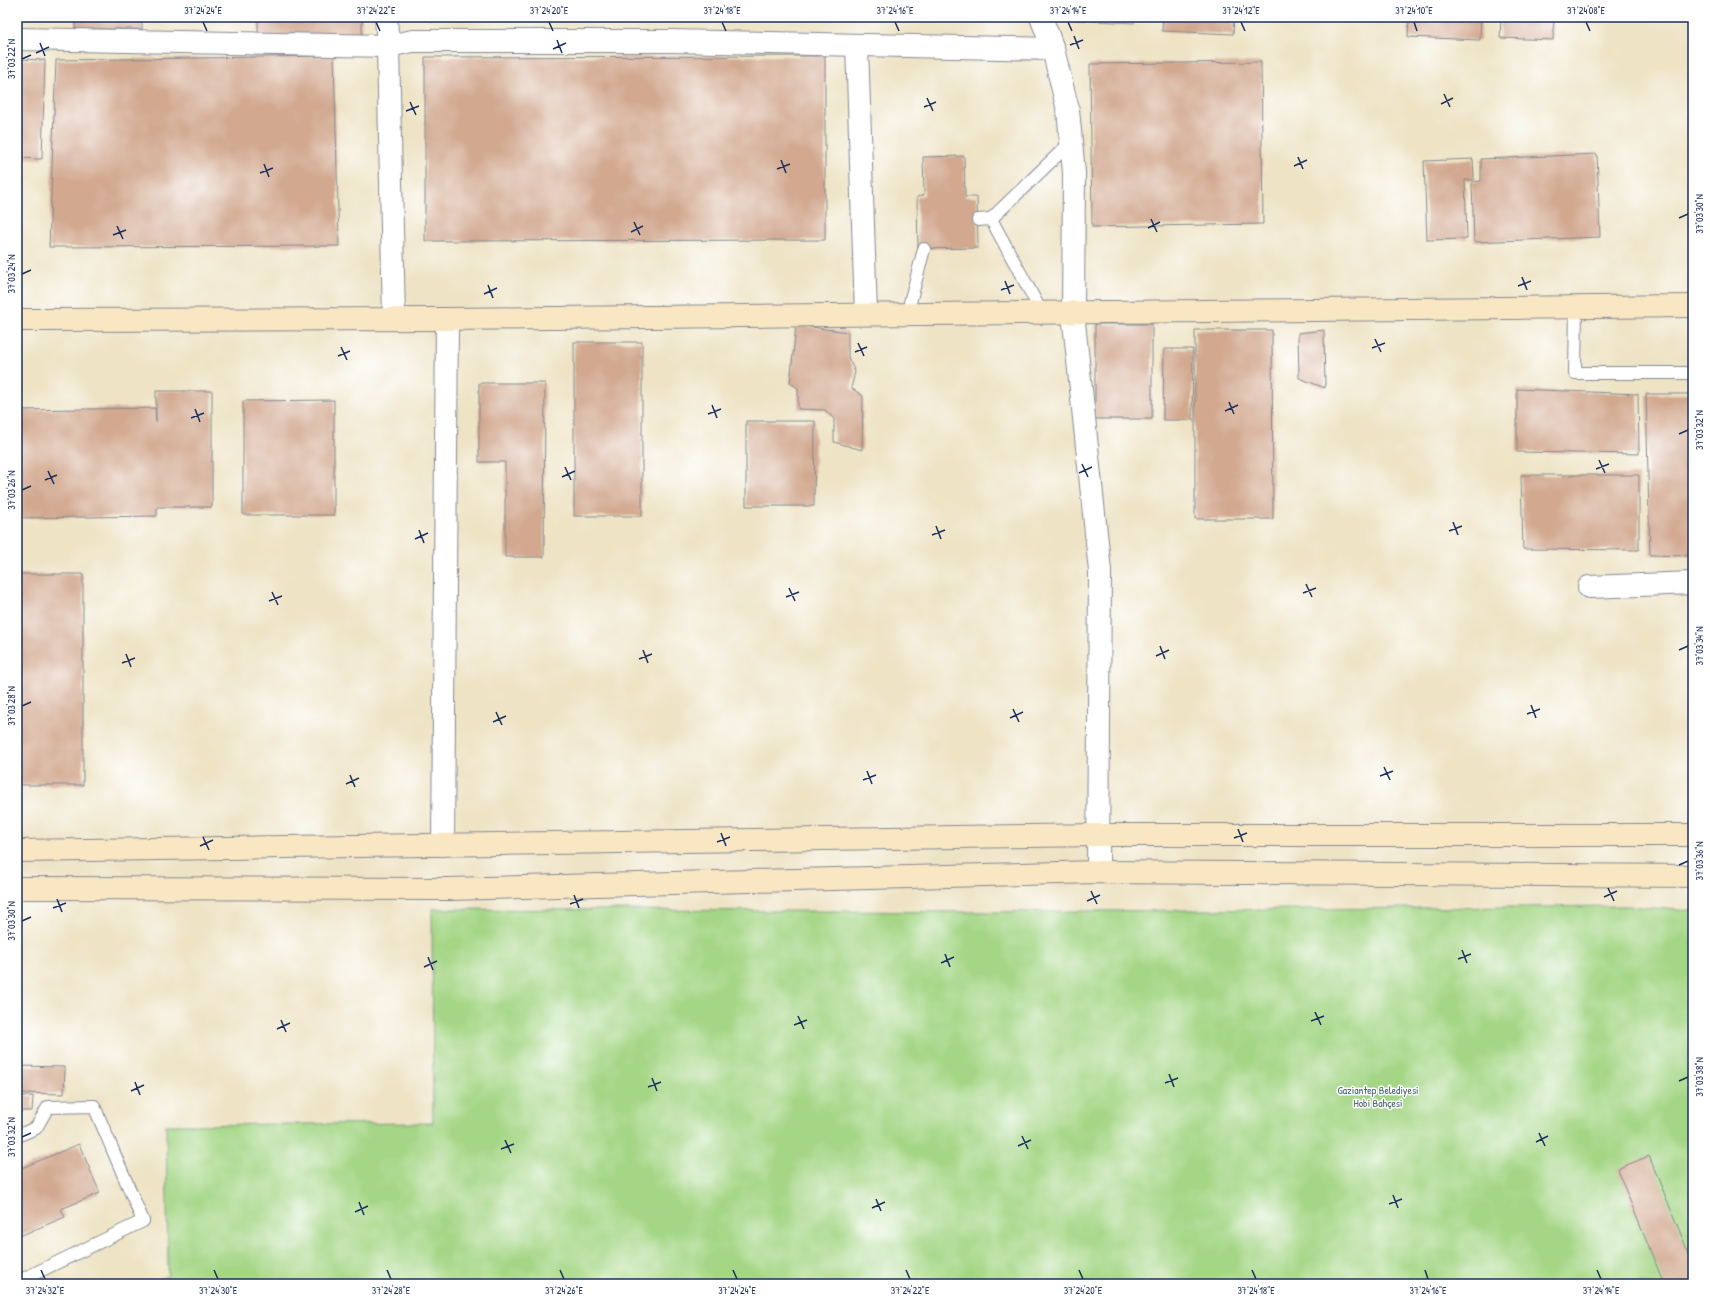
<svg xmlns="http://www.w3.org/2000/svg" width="1710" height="1301" font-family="'Patrick Hand',sans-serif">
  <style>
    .green { fill: #a4d685; stroke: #608272 }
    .building { fill: #d2a88f }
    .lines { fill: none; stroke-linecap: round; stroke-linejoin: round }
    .lane-casing { stroke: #848992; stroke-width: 14 }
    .street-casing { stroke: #848992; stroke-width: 24 }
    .secondary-casing { stroke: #848992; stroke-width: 24 }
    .lane { stroke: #fff; stroke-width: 12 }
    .street { stroke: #fff; stroke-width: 22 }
    .secondary { stroke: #f9e7c3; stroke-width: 22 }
    .ticks { fill: none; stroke: #1b2f5e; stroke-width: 1.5 }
    .labels { text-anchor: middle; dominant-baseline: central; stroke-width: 3; stroke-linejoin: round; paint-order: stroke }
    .park-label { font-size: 11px; fill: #44616a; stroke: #fff }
    .neatline { fill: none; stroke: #1b2f5e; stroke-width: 1.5 }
    .ticks-label { font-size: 10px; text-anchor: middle; fill: #1b2f5e }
  </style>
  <rect width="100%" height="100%" fill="#fff"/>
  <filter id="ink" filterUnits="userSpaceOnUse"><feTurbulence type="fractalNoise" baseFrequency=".025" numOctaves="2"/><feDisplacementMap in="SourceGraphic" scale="8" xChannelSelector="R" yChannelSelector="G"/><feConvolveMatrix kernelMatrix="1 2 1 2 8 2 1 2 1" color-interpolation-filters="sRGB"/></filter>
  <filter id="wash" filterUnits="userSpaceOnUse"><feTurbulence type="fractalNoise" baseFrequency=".012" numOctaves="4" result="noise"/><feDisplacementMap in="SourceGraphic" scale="16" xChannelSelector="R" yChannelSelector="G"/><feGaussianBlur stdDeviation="0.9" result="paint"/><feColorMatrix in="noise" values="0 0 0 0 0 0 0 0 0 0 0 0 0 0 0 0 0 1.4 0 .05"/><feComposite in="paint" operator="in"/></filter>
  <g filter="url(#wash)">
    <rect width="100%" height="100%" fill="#eee3c5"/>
    <polygon class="green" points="1627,906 1693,911 1693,1284 150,1284 168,1275 166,1125 433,1123 432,909 986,912"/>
    <g id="blocks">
      <g class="building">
        <rect x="75" y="17" width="67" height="12"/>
        <polygon points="258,17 362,17 362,35 258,36"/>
        <polygon points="428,17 472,17 472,18 428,19"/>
        <polygon points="1059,17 1134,17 1134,23 1059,19"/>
        <polygon points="1163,17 1234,17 1233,34 1162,31"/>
        <polygon points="1409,17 1481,17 1480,40 1408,37"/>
        <polygon points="1501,17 1554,17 1553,40 1500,38"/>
        <polygon points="334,56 339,246 49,247 56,60"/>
        <polygon points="825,56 825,240 425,241 425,57"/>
        <polygon points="17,59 45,60 42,159 17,158"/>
        <polygon points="1261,62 1263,224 1092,227 1090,64"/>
        <polygon points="1597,154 1600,237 1474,242 1472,182 1481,181 1481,159"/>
        <polygon points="964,156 965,197 977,197 978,248 918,249 917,197 924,195 923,157"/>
        <polygon points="1473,159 1474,180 1465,180 1467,239 1427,240 1424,161"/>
        <polygon points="17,161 22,162 19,251 17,251"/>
        <rect x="1095" y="324" width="57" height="95"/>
        <polygon points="796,325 848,332 848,357 855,372 851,388 863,396 862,450 834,442 834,419 825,410 798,409 798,388 790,383"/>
        <polygon points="1195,330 1272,330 1273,519 1195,519"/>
        <polygon points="1324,330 1325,388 1299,378 1298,333"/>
        <rect x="574" y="342" width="68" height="174"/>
        <polygon points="1164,349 1193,349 1192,420 1163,420"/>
        <polygon points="479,383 545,383 544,557 505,557 505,462 479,462"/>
        <polygon points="1517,389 1638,394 1639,454 1517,452"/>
        <polygon points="156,391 212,391 212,507 157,507 157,516 17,518 17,410 155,408 156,422"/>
        <polygon points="1646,394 1693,394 1693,556 1650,555"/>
        <polygon points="334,400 334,515 243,515 243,401"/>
        <polygon points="746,421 815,421 814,506 746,506"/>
        <polygon points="1521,475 1639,475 1639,550 1523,549"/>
        <rect x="17" y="574" width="66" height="211"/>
        <polygon points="17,1066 65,1067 64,1094 17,1093"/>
        <polygon points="17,1096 33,1096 32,1111 17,1111"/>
        <polygon points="79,1144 100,1193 61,1209 65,1217 17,1237 17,1170"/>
        <polygon points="1649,1156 1693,1264 1693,1284 1664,1284 1617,1169"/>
      </g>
    </g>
  </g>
  <g filter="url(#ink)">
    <use href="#blocks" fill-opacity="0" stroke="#848992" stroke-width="1"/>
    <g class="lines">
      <defs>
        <g id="lane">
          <polyline points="991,219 1042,313"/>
          <polyline points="978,220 991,219 1071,142"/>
          <polyline points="1576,307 1575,373 1693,373"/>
          <polyline points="907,314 924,249"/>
          <polyline points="17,1136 36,1128 48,1107 94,1106 143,1221 17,1282"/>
        </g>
        <g id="street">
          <polyline points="1041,17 1053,49 1068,110 1074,173 1073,313 1100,571 1098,872"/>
          <polyline points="17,39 388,46 386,17"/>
          <polyline points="857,45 866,314"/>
          <polyline points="394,319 388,46 413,41 670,41 1053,49"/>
          <polyline points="1589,587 1693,583"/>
          <polyline points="443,845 447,319"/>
        </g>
        <g id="secondary">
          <polyline points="17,320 447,319 1693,306"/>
          <polyline points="17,851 1098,835 1693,835"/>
          <polyline points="17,888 449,889 1098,872 1693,876"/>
        </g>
      </defs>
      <use href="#lane" class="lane-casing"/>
      <use href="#street" class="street-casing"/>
      <use href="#secondary" class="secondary-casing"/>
      <use href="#lane" class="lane"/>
      <use href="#street" class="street"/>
      <use href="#secondary" class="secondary"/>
    </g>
  </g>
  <path class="ticks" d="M203,22L207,31M376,22L380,31M549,22L553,31M722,22L726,31M895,22L899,31M1068,22L1072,31M1241,22L1245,31M1414,22L1417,31M1586,22L1590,31M1074,36L1079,49M557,40L562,53M40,43L45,56M1070,45L1083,40M553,49L566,43M36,53L49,47M22,59L31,55M1444,94L1450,107M927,98L933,111M410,102L416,115M1441,104L1453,98M924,107L936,102M406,111L419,106M1298,157L1303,169M781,160L786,173M264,164L269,177M1294,166L1307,160M777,169L790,164M260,173L273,168M1679,218L1688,214M1151,219L1157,232M634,222L640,235M117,226L123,239M1148,228L1160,222M631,232L643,226M113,235L126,230M22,274L31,270M1522,277L1527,290M1005,281L1010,294M488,285L493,298M1518,286L1531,281M1001,290L1014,285M484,294L497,288M1375,339L1381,352M858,343L864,356M341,347L347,360M1372,348L1385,343M855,352L867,347M338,356L350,351M1229,402L1234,414M712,405L717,418M195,409L200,422M1225,411L1238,405M708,414L721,409M191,418L204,413M1679,434L1688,430M1599,460L1605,473M1082,464L1088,477M565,467L571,480M1596,469L1609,464M48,471L54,484M1079,473L1092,467M562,477L575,471M45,480L57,475M22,490L31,486M1453,522L1458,535M936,526L941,539M419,530L424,543M1449,531L1462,526M932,535L945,530M415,539L428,533M1306,584L1312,597M789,588L795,601M272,592L278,605M1303,593L1316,588M786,597L799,592M269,601L282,596M1160,646L1165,659M643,650L648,663M1679,650L1688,646M126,654L131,667M1156,656L1169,650M639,659L652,654M122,663L135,658M1531,705L1536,718M22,706L31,702M1013,709L1019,722M496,712L502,725M1527,714L1540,709M1010,718L1023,712M493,722L506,716M1384,767L1390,780M867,771L872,784M350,775L355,787M1380,776L1393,771M863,780L876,775M346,784L359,778M1238,829L1243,842M721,833L726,846M203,837L209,850M1234,838L1247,833M717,842L730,837M200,846L213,840M1679,865L1688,861M1608,888L1614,901M1091,891L1097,904M574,895L579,908M1604,897L1617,891M57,899L62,912M1087,901L1100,895M570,904L583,899M53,908L66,903M22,921L31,917M1462,950L1467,963M945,954L950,967M428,957L433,970M1458,959L1471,954M941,963L954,957M424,967L437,961M1315,1012L1321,1025M798,1016L804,1029M281,1020L286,1032M1311,1021L1324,1016M794,1025L807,1020M277,1029L290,1023M1169,1074L1174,1087M652,1078L657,1091M1679,1081L1688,1077M135,1082L140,1095M1165,1083L1178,1078M648,1087L661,1082M131,1091L144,1085M1539,1133L1545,1146M1022,1136L1028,1149M22,1137L31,1133M505,1140L511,1153M1536,1142L1548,1136M1018,1146L1031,1140M501,1149L514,1144M1393,1195L1398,1208M876,1199L881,1211M359,1202L364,1215M1389,1204L1402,1199M872,1208L885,1202M355,1212L368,1206M41,1270L45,1279M214,1270L218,1279M387,1270L391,1279M560,1270L564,1279M733,1270L737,1279M906,1270L910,1279M1079,1270L1083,1279M1252,1270L1256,1279M1425,1270L1428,1279M1597,1270L1601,1279"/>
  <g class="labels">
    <g class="park-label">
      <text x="1378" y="1090">Gaziantep Belediyesi<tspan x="1378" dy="13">Hobi Bahçesi</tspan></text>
    </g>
  </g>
  <rect width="1710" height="1301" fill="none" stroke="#fff" stroke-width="44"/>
  <rect x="22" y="22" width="1666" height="1257" class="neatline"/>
  <g class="ticks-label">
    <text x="203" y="14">37°24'24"E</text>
    <text x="376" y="14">37°24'22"E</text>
    <text x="549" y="14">37°24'20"E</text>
    <text x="722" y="14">37°24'18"E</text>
    <text x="895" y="14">37°24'16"E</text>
    <text x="1068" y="14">37°24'14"E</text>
    <text x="1241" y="14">37°24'12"E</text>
    <text x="1414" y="14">37°24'10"E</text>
    <text x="1586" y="14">37°24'08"E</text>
    <text transform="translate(11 59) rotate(-90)" y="4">37°03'22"N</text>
    <text transform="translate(1699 214) rotate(-90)" y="4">37°03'30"N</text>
    <text transform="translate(11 274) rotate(-90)" y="4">37°03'24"N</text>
    <text transform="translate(1699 430) rotate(-90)" y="4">37°03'32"N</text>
    <text transform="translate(11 490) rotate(-90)" y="4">37°03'26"N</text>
    <text transform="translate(1699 646) rotate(-90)" y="4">37°03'34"N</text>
    <text transform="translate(11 706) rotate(-90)" y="4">37°03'28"N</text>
    <text transform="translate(1699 861) rotate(-90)" y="4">37°03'36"N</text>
    <text transform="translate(11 921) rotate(-90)" y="4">37°03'30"N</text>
    <text transform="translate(1699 1077) rotate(-90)" y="4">37°03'38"N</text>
    <text transform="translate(11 1137) rotate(-90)" y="4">37°03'32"N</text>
    <text x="45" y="1294">37°24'32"E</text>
    <text x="218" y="1294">37°24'30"E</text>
    <text x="391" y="1294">37°24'28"E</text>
    <text x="564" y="1294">37°24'26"E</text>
    <text x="737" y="1294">37°24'24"E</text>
    <text x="910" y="1294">37°24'22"E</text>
    <text x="1083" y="1294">37°24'20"E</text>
    <text x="1256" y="1294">37°24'18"E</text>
    <text x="1428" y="1294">37°24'16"E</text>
    <text x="1601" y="1294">37°24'14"E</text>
  </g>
</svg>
